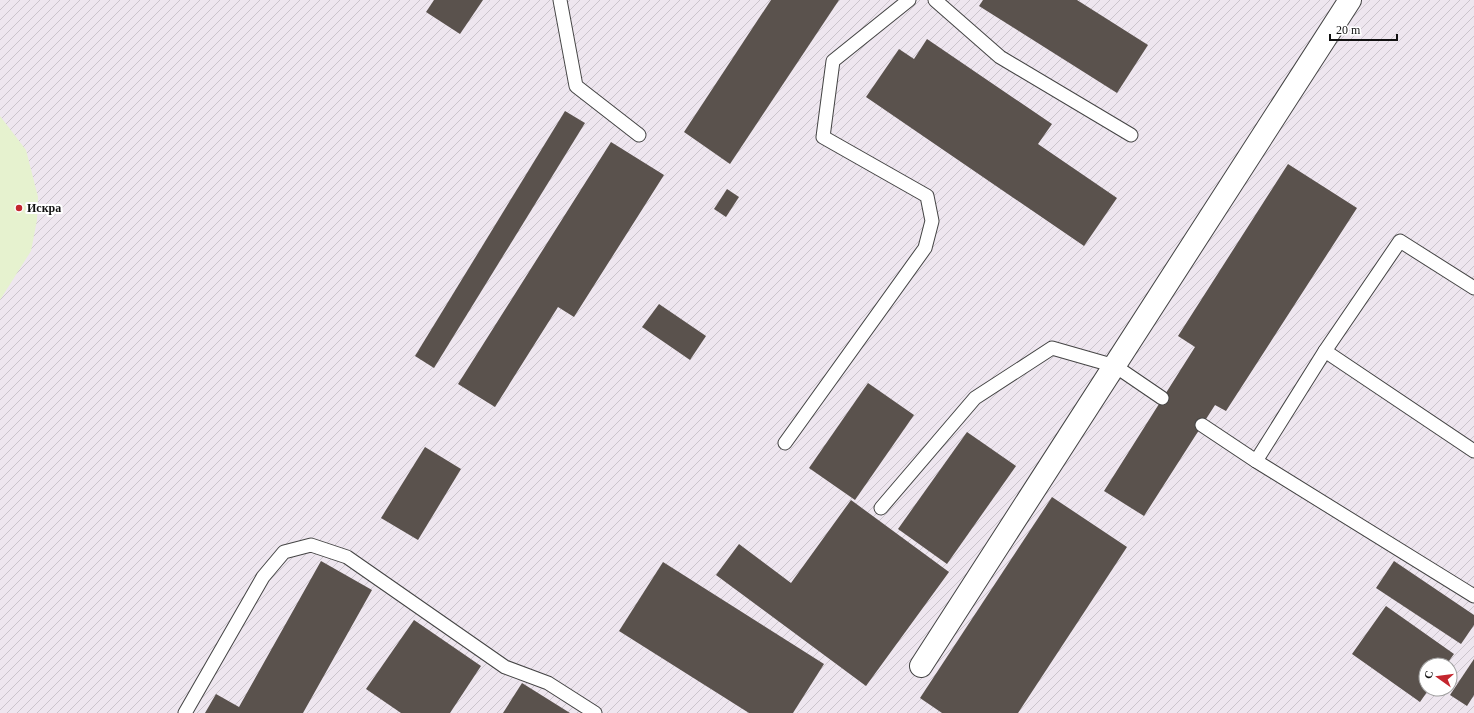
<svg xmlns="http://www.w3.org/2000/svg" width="1474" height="713" font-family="'Times New Roman',serif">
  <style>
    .industrial { fill: url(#industrial-furrows); fill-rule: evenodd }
    .pitch { fill: #e6f2cf }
    .building { fill: #5a524d }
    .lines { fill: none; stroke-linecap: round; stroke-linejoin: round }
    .service-casing { stroke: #444; stroke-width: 15 }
    .minor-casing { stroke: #444; stroke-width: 24 }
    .service { stroke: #fff; stroke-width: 13 }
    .minor { stroke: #fff; stroke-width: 22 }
    .poi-dot { fill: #c4262e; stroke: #fff; stroke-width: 1.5 }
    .labels { text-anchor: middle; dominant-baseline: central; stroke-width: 4; stroke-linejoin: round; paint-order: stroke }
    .poi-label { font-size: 12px; font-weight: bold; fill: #111; stroke: #fff; text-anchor: start }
  </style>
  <defs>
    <pattern id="industrial-furrows" width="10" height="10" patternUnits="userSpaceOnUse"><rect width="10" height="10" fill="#eee6ef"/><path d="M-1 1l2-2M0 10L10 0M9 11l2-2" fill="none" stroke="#cbc4cc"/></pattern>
  </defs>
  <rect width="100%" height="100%" fill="#fffdf5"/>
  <path class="industrial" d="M0,0H1474V713H0ZM1426,665H1450V689H1426Z"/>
  <polygon class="pitch" points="0,116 26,150 38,197 37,220 31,251 0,300"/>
  <g class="building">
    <polygon points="434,0 483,0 460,34 426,12"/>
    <polygon points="771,0 839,0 730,164 684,132"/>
    <polygon points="983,0 1077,0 1148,45 1117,93 979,6"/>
    <polygon points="927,39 1052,124 1038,144 1117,198 1084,246 866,97 899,49 914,59"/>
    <polygon points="565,111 585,123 434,368 415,356"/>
    <polygon points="611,142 664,175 574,317 558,307 495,407 458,384"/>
    <polygon points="1288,164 1357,208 1226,411 1215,405 1144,516 1104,491 1195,347 1178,336"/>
    <polygon points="727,189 739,197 726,217 714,209"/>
    <polygon points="659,304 706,336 690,360 642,327"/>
    <polygon points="868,383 914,415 855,500 809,468"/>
    <polygon points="967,432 1016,466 947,564 898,529"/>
    <polygon points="425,447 461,469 418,540 381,518"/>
    <polygon points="1052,497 1127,547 1018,713 942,713 920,698"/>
    <polygon points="851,500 949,572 866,686 716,575 739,544 791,583"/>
    <polygon points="321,561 372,590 303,713 205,713 216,694 239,707"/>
    <polygon points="1394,561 1474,615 1474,625 1461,644 1376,588"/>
    <polygon points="663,562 824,664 793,713 749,713 619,631"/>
    <polygon points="1386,606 1454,654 1446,665 1426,665 1426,689 1429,689 1420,702 1352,654"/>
    <polygon points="414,620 481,666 450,713 401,713 366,689"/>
    <polygon points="1474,659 1474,695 1467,706 1450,695"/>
    <polygon points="522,683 570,713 503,713"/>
  </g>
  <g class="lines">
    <defs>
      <g id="service">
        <polyline points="560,0 576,86 639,135"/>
        <polyline points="935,0 1000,57 1131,135"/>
        <polyline points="1325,351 1400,241 1474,288"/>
        <polyline points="1202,425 1256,461 1474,596"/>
        <polyline points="785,443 925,248 932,221 927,196 823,137 833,61 909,0"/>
        <polyline points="1256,461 1325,351 1474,451"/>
        <polyline points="881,508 975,398 1052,348 1115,366 1162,398"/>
        <polyline points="185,713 263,577 284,552 311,545 347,557 505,667 548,683 595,713"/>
      </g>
      <polyline id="minor" points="921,666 1350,0"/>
    </defs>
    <use href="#service" class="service-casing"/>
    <use href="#minor" class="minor-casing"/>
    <use href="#service" class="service"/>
    <use href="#minor" class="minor"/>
  </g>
  <circle class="poi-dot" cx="19" cy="208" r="4"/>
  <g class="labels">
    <g class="poi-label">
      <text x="27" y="208">Искра</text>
    </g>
  </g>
  <g transform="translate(1438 677) rotate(284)"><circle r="19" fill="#ffffff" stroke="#a0a0a0"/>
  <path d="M0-3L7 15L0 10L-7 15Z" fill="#c4262e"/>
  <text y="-6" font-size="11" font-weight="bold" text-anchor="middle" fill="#111111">С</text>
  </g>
  <path d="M1330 34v6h67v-6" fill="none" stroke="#111111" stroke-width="2"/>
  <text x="1336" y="34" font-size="12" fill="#111111" stroke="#ffffff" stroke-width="3" paint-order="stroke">20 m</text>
</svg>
